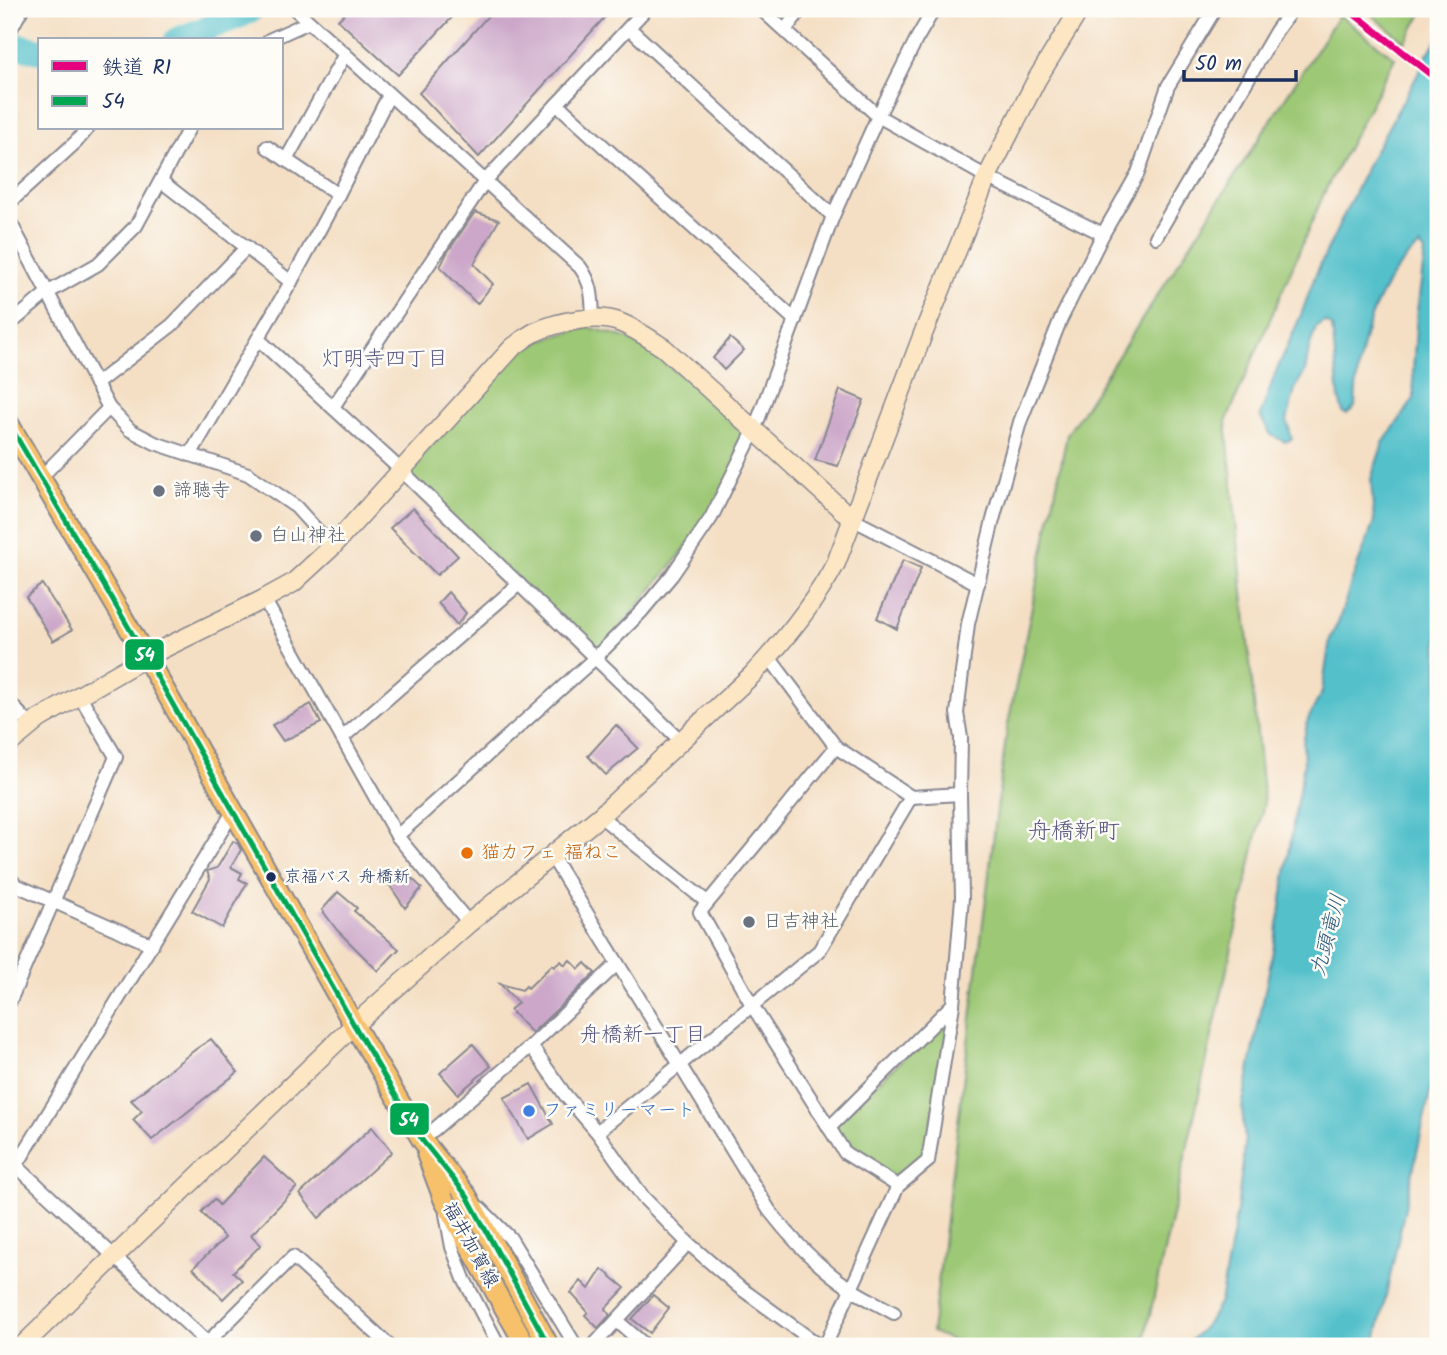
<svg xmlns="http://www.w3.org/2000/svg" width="1447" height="1355" font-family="Kalam,'Klee One',sans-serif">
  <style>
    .green { fill: #9dc875; stroke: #5c7c6a; stroke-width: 2 }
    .water { fill: #52c0ca; stroke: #367894; stroke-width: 2 }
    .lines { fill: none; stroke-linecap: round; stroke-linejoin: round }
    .river { stroke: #52c0ca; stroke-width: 26 }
    .building { fill: #cca7c9 }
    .street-casing { stroke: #888791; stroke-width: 16 }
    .secondary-casing { stroke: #888791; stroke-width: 21 }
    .primary-casing { stroke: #888791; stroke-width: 23 }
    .street { stroke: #fff; stroke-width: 12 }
    .secondary { stroke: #fce6c4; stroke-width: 18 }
    .primary { stroke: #f7c06b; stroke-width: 19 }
    .bus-1-casing { stroke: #fdfcf7; stroke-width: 10 }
    .bus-1 { stroke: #00a651; stroke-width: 5 }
    .rail-1-casing { stroke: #fdfcf7; stroke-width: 12 }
    .rail-1 { stroke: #e5007d; stroke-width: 7 }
    .worship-dot { fill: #6b7280; stroke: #fdfcf7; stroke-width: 2.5 }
    .food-dot { fill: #e8710a; stroke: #fdfcf7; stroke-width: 2.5 }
    .bus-dot { fill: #1b2f5e; stroke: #fdfcf7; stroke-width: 2.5 }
    .shop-dot { fill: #3f7fe0; stroke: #fdfcf7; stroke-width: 2.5 }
    .labels { text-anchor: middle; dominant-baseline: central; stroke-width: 5; stroke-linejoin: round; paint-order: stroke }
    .bus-label { font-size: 17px; fill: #1b2f5e; stroke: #fdfcf7; text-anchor: start }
    .worship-label { font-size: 19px; fill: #5b616d; stroke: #fdfcf7; text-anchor: start }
    .food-label { font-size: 19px; fill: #c56008; stroke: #fdfcf7; text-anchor: start }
    .shop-label { font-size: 19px; fill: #366cbe; stroke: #fdfcf7; text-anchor: start }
    .street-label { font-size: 19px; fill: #1b2f5e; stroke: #fdfcf7 }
    .neighbourhood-label { font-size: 21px; fill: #595983; stroke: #fdfcf7 }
    .water-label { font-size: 21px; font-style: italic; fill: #2c5a7e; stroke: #fdfcf7 }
    .quarter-label { font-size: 23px; fill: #595983; stroke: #fdfcf7 }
    .line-badge { stroke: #fdfcf7; stroke-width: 2.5 }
    .badge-label { font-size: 19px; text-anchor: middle; font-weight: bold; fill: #fff }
  </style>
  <rect width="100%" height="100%" fill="#fdfcf7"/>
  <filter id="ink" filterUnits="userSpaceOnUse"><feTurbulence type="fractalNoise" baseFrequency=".0143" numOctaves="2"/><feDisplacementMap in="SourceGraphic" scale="14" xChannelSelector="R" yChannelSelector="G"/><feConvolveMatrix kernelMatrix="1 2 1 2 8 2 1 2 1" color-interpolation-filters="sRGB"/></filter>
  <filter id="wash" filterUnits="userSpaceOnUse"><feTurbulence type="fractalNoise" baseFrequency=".00686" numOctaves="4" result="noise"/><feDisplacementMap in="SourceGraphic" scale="28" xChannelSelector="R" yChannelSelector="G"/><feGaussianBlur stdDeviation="1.57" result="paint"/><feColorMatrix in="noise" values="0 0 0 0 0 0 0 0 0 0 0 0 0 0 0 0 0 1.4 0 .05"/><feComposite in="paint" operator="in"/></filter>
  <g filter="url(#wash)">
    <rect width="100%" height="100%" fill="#f4dfc4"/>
    <g class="green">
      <polygon points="1364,9 1425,9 1405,42"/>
      <polygon points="1339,15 1395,58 1325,191 1226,422 1264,803 1143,1346 964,1346 932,1332 1007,729 1067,435"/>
      <polygon points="588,327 627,338 646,349 754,431 711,518 595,658 406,474 512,348"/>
      <polygon points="951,1014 925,1159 898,1186 845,1153 829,1128"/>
    </g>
    <path class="water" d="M1438,39V1056L1375,1346H1186L1209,1321L1220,1302L1237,1210L1245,1145L1242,1107L1279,920L1293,825L1304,763L1303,743L1308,719L1322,692L1330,639L1339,620L1353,577L1374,522L1371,479L1383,443L1414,399L1413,372L1417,311L1425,252L1420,246C1373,284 1357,348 1355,407L1347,414L1343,413L1339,398L1332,326L1325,322L1316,328L1309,349L1305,372L1295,389L1287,421L1292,439L1285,442L1271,435L1260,416L1275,374L1301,315L1315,276L1372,156L1417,76L1426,56Z"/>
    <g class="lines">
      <g class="river">
        <polyline points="177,40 241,15 251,9"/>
        <polyline points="9,44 40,51"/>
      </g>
    </g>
    <g id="blocks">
      <g class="building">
        <polygon points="349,9 460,9 398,75 338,20"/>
        <polygon points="494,9 612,9 479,157 419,93"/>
        <polygon points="475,212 499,220 474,264 493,284 477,304 440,267 447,253"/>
        <polygon points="730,338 744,350 724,370 713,358"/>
        <polygon points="840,390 864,400 838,466 815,460"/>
        <polygon points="413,508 458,556 437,575 390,528"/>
        <polygon points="903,560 921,568 897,629 877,618"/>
        <polygon points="42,584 72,630 53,641 26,597"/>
        <polygon points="448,592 466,613 457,625 438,603"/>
        <polygon points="311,704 321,723 283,741 272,725"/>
        <polygon points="616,725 638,748 606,775 588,756"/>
        <polygon points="233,841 238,844 241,850 231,867 242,873 239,879 247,883 222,928 192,911 210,879 207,871 217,868"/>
        <polygon points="402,869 422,888 405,908 389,884"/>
        <polygon points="338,892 357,908 354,911 399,949 378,971 337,930 322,910"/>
        <polygon points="570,960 579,969 585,963 595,973 532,1033 510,1010 518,1003 500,984 522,990 526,986 528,988 552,965 554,967 561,961 565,965"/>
        <polygon points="211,1039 238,1072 152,1140 133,1120 142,1111 131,1100 196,1049"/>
        <polygon points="473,1044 491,1066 458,1094 440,1073"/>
        <polygon points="531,1084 553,1124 528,1139 504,1098"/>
        <polygon points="372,1127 392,1152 319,1218 300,1194"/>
        <polygon points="264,1157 297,1187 251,1235 261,1245 233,1272 242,1280 223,1299 193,1268 225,1238 201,1212 214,1199 219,1205"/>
        <polygon points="602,1269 625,1288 605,1309 610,1315 598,1328 585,1315 588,1312 571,1293 581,1281 589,1289"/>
        <polygon points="653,1295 669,1308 650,1333 632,1319"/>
      </g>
    </g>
  </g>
  <g filter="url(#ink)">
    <use href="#blocks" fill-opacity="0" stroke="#888791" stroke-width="2"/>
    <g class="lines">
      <defs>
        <g id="street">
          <path d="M295,9L580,267C593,285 592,298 593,318"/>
          <polyline points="761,9 878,116 987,177 1103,234"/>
          <polyline points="629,28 833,216"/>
          <polyline points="785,30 801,9"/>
          <polyline points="9,32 22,9"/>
          <polyline points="269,40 309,22"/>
          <polyline points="557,104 795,320"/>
          <polyline points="267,147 338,195"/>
          <polyline points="286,160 345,54"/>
          <polyline points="161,181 291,282"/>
          <polyline points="9,203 76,142 88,128"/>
          <polyline points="9,220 109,408 130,430 155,443 248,474 296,507 332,547"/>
          <polyline points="1156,237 1276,31 1292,9"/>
          <polyline points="9,325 47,293 98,264 136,226 189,128"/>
          <polyline points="258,339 402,471 681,741"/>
          <polyline points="96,384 172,325 247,247"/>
          <polyline points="333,407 485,181 646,9"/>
          <polyline points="190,455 291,282 338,195 389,95"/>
          <polyline points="40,478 109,408"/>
          <polyline points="852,519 978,584"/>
          <polyline points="264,599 397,836 469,923"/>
          <polyline points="769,657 836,747 911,797 960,794"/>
          <polyline points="9,702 31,726"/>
          <polyline points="342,738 519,584"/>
          <polyline points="836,747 700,912 752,1005 845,1153 898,1186"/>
          <polyline points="600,816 707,902"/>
          <polyline points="397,836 595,658 641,612 672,575 711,518 754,431 833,216 878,116 916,40 934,9"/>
          <path d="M551,855L769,1210C792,1240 818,1267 851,1289C865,1298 880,1305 894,1313"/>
          <polyline points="9,878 16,885 152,945"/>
          <polyline points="9,1003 116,757 80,696"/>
          <polyline points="531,1046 566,1096 597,1132 643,1197 688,1243 739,1287 820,1346"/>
          <polyline points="829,1128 952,1005"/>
          <polyline points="597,1132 819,951 911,797"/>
          <polyline points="422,1140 531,1046 617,964"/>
          <polyline points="9,1159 211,1346"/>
          <polyline points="16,1166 233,812"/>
          <polyline points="480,1208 510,1238 576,1346"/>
          <polyline points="446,1214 452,1247 464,1279 499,1346"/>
          <polyline points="617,1321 646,1346"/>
          <polyline points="204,1346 293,1257 390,1346"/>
          <polyline points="593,1346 688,1243"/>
          <polyline points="825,1346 898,1186 928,1161 953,1005 962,898 960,794 961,738 957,713 968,624 993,520 1020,422 1060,321 1103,234 1138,173 1168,86 1215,9"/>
        </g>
        <g id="secondary">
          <path d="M9,744L39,719L146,657L264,599L293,583L332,547L512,348C519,343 527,336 535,332C557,322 598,313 621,323C636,329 650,339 664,348L852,519"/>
          <path d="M22,1346L354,1025L469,923L600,816L752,675C784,641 814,604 836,563L923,334L987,177L1037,79L1080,9"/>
        </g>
        <g id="primary">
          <polyline points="9,424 146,657 354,1025 422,1140 467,1196 549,1346"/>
          <polyline points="427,1155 444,1200 526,1346"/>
        </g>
      </defs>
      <use href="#street" class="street-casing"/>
      <use href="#secondary" class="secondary-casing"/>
      <use href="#primary" class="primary-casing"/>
      <use href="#street" class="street"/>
      <use href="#secondary" class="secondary"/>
      <use href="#primary" class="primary"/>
      <defs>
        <polyline id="bus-1" points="9,424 146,657 354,1025 422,1140 467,1196 549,1346"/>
      </defs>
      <use href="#bus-1" class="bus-1-casing"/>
      <use href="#bus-1" class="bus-1"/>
      <defs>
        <polyline id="rail-1" points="1348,9 1438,80"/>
      </defs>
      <use href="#rail-1" class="rail-1-casing"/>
      <use href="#rail-1" class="rail-1"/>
    </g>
  </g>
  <g class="worship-dot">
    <circle cx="159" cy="491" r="7"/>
    <circle cx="256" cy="536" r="7"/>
    <circle cx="749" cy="922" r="7"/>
  </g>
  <circle class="food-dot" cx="467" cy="853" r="7"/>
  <circle class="bus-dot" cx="271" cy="877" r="6"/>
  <circle class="shop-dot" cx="529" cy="1111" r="7"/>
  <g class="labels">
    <g class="bus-label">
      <text x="284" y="877">京福バス 舟橋新</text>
    </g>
    <g class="worship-label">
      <text x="173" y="491">諦聴寺</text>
      <text x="270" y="536">白山神社</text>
      <text x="763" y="922">日吉神社</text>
    </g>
    <g class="food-label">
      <text x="481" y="853">猫カフェ 福ねこ</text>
    </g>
    <g class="shop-label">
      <text x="543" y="1111">ファミリーマート</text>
    </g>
    <g class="street-label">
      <text transform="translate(470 1245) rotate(61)">福井加賀線</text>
    </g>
    <g class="neighbourhood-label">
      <text x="385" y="359">灯明寺四丁目</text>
      <text x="643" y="1035">舟橋新一丁目</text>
    </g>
    <g class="water-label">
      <text transform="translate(1329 935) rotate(-75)">九頭竜川</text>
    </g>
    <g class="quarter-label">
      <text x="1074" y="832">舟橋新町</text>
    </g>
  </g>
  <g class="line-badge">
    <rect x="124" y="638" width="41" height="33" rx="7" fill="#00a651"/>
    <rect x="389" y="1102" width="41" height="34" rx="7" fill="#00a651"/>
  </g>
  <g class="badge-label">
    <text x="145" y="661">54</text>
    <text x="409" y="1126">54</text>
  </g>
  <rect width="1447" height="1355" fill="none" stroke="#fdfcf7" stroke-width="35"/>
  <rect x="38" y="38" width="245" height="91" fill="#fdfcf7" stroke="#a3aaba" stroke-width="2"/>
  <rect x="52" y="61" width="35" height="10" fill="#e5007d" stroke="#a3aaba" stroke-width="2"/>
  <text x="102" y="74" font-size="21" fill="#1b2f5e">鉄道 R1</text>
  <rect x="52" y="96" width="35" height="10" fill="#00a651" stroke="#a3aaba" stroke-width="2"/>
  <text x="102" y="108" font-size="21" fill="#1b2f5e">54</text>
  <path d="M1184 70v10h112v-10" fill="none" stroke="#1b2f5e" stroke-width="3.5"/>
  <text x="1195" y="70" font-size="21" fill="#1b2f5e" stroke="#fdfcf7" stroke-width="5" paint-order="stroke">50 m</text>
</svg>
